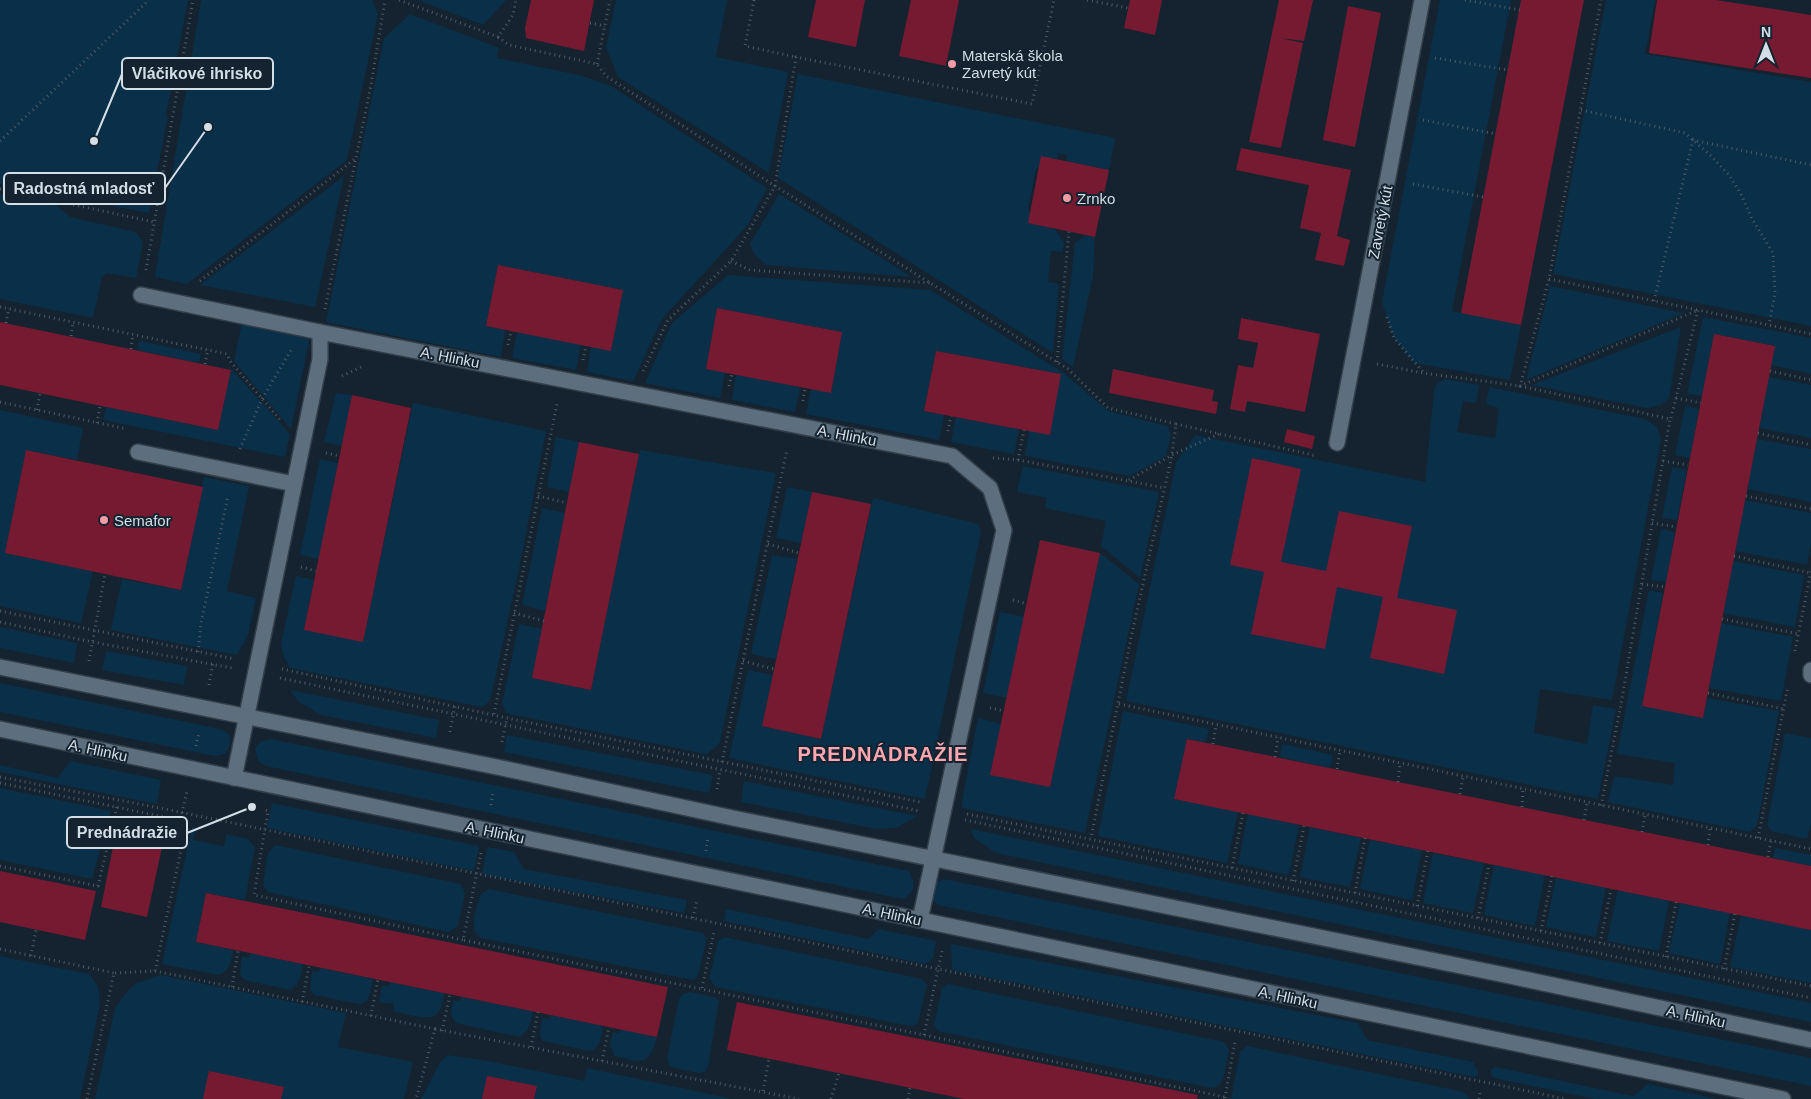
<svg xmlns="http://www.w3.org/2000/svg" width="1811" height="1099" font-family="Arial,sans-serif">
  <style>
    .green { fill: #0a2f48 }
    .building { fill: #761a31 }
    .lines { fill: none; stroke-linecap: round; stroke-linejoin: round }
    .minor-casing { stroke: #343e49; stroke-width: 18 }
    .path { stroke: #4e5b66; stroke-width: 3; stroke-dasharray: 1 4; stroke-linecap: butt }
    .minor { stroke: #5d6f7e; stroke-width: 15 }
    .poi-dot { fill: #f49aa5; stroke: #14232f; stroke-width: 2 }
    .labels { text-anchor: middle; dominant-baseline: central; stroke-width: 4; stroke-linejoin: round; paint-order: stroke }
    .poi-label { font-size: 15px; fill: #d4dee6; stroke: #14232f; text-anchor: start }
    .street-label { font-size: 15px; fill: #d4dee6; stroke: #14232f }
    .district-label { font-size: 20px; font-weight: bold; letter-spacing: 1px; fill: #fba7b1; stroke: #14232f }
    .leader { fill: none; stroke: #d4dee6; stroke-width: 2 }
    .callout-dot { fill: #d4dee6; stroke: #14232f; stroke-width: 2 }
    .callout { fill: #14232f; stroke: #d4dee6; stroke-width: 2 }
    .callout-label { font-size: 16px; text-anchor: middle; font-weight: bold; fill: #d4dee6 }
  </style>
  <rect width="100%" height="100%" fill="#14232f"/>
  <g class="green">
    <polygon points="0,0 188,0 166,115 168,116 149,213 0,184"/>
    <polygon points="201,0 372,0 378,14 347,160 187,284 155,277 156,270"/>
    <polygon points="418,0 506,0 483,25"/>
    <polygon points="616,0 727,0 716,57 788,72 769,173 618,77 606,47"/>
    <polygon points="1440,0 1511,0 1452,311 1521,325 1510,380 1415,363 1394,338 1382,302"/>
    <polygon points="1606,0 1655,0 1645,54 1811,82 1811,326 1553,274"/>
    <polygon points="410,14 499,48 497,58 583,76 611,86 767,188 748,225 662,319 633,381 587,372 591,347 611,350 623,290 498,265 486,326 505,330 501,357 326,322 384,38"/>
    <polygon points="798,74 1115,138 1109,170 1066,161 1067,155 1059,153 1057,160 1040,166 1036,169 1028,209 1031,214 1029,223 1055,229 1064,243 1063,252 1051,251 1048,282 1059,284 1053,353 778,178"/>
    <polygon points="344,176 315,307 200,285"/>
    <polygon points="0,194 57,206 70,217 136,232 143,242 136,278 107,273 102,277 93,318 0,299"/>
    <polygon points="779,194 912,277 766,265 754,254 750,244"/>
    <polygon points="1086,235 1095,237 1093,276 1073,367 1062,359 1075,243"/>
    <polygon points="728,275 930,290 1064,373 1108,411 1167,426 1171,434 1166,456 1130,476 1025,456 1029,431 1061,374 936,351 924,411 944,415 939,440 806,414 811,389 831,392 842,332 717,308 706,369 725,372 720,398 645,383 672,323"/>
    <polygon points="1550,286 1684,313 1526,380"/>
    <polygon points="1703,317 1811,338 1811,374 1771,365 1775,346 1714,334 1702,396 1687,394"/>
    <polygon points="242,323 310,336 291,429 234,361"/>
    <polygon points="1681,327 1669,398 1661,405 1647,408 1532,385"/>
    <polygon points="517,332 581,344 576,370 512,358"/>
    <polygon points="139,341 201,354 199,363 137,350"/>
    <polygon points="229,366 290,434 285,457 103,420 106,407 218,430 231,370"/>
    <polygon points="736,374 800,387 795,412 732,400"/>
    <polygon points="1769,377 1811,385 1811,438 1759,428"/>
    <polygon points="1445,379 1479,385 1476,403 1463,401 1457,432 1495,438 1499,408 1486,404 1489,387 1645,419 1657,427 1661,439 1612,700 1540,689 1534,733 1587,744 1593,705 1616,709 1598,799 1126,701 1176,463 1195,435 1425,482 1434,391 1437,384"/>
    <polygon points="336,393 352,395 342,446 324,442"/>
    <polygon points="413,403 546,431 520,564 490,701 482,707 290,668 284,657 281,644 296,576 314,580 304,629 363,641"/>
    <polygon points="1685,406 1699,409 1690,458 1675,455"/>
    <polygon points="0,410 83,428 77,460 26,450 5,553 93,571 81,623 0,606"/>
    <polygon points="956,417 1019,429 1014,454 951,442"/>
    <polygon points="556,437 579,442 569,492 547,487"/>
    <polygon points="1757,439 1811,449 1811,502 1747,489"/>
    <polygon points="640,450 776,473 720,742 715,748 706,754 506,713 502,704 519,624 542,629 532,678 591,690"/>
    <polygon points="320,459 338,463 319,559 300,555"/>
    <polygon points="1023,466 1159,492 1140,578 1101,546 1106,521 1045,508 1047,498 1017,492"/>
    <polygon points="1672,467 1687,470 1677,520 1662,518"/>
    <polygon points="204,477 249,486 227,591 256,598 248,635 237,655 111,630 122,579 181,590"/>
    <polygon points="787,487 812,492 801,543 776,538"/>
    <polygon points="873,498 978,524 981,532 925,799 729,758 748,670 773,675 762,726 821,739"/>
    <polygon points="1745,500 1811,513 1811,543 1807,565 1735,551"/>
    <polygon points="542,508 565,513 545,611 522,605"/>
    <polygon points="1661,529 1675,532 1666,582 1651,580"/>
    <polygon points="1100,553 1139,584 1085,833 962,808 962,801 978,718 1001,724 1050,786"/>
    <polygon points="772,555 797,559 776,659 751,654"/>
    <polygon points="1733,561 1804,575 1795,627 1723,613"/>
    <polygon points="1649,590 1663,593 1642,706 1703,717 1707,698 1779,711 1757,825 1750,832 1608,802 1614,776 1673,785 1675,763 1617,754"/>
    <polygon points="1000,612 1024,617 1007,698 983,693"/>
    <polygon points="1721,623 1793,637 1781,701 1709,688"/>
    <polygon points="0,627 77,643 74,663 0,648"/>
    <polygon points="106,651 187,666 184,685 102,670"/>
    <polygon points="0,683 220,729 229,734 230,745 225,754 215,756 0,712"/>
    <polygon points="290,690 439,720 436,738 321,715 299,702"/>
    <polygon points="1123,711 1209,729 1206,742 1187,739 1174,799 1238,812 1227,863 1098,836"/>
    <polygon points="1785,733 1811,738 1811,824 1807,839 1771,831 1767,825"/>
    <polygon points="507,735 713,775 709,793 504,752"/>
    <path d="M271,739L909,871C916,884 916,891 903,899L266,766L258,761L255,749L261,741Z"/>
    <polygon points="1282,744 1333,755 1330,768 1280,757"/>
    <polygon points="70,761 161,780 157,804 0,772 0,765 58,778"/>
    <polygon points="744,781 917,816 896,828 877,829 741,802"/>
    <polygon points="0,788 111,811 92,879 0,860"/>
    <polygon points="272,803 479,846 474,871 267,828"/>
    <polygon points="1248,814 1299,825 1289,875 1238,864"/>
    <path d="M192,827L196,828L193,840L224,846L226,834L248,839L255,847L245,899L243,900L206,893L196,942L233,950C231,962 230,970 219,975L162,964Z"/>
    <polygon points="1310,827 1361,838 1350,887 1300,877"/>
    <polygon points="971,829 1811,1003 1811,1022 996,853 974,838"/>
    <polygon points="1370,840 1422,850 1412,900 1360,889"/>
    <polygon points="275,845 461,884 465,893 458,926 449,932 268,892 263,885 268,853"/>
    <polygon points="487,847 514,852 524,869 687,900 684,913 482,874"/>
    <polygon points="1775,848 1811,855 1811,866 1773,858"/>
    <polygon points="1433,853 1484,863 1473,913 1423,903"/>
    <polygon points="1494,865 1545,875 1535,926 1484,915"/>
    <polygon points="1556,878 1606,887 1596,937 1546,927"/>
    <polygon points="944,879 1811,1058 1811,1086 938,905 932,900 932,891 937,882"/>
    <path d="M489,889L703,933L707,938L698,976L693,980L481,938C467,930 477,909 480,895Z"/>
    <polygon points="1618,890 1669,901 1659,951 1607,941"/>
    <polygon points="1680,903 1730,913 1720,964 1669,953"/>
    <polygon points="726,909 869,939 878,929 936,941 933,958 925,964 724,921"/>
    <polygon points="1741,915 1811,930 1811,983 1730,967"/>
    <polygon points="724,937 922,979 927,985 918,1022 915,1025 910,1026 716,987 709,979 718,942"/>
    <polygon points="951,944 1358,1023 1367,1040 1473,1062 1478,1071 1478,1076 1474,1077 952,970"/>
    <path d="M250,953L303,964C301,975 300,985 290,990L245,980L240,975L242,956L249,958Z"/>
    <polygon points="0,956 89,974 98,986 100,1004 80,1099 0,1099"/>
    <polygon points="320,968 373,979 370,994 367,1001 360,1004 314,995 310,990 312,971 318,972"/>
    <polygon points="160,975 346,1013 338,1047 413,1062 404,1099 95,1099 115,1008 124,995 135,984"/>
    <path d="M390,982L444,993C443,1000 442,1011 436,1015C428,1021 402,1013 393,1011L394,1004L379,1002L382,985L389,986Z"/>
    <polygon points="948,984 1224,1042 1229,1050 1223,1080 1219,1086 1211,1088 938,1031 934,1025 942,988"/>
    <polygon points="690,992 714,997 719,1000 708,1067 705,1072 699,1073 674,1068 669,1065 667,1058 679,999 683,994"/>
    <path d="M461,997L533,1011C531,1022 529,1032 519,1037L456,1023C449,1015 451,1009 454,1000L460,1001Z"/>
    <path d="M551,1015L603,1026C601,1037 601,1047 590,1051L543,1041L540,1036L542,1018L549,1019Z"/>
    <path d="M621,1029L657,1037C648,1068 643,1062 614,1056L610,1043L613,1032L619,1033Z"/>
    <polygon points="1247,1046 1464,1092 1470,1099 1231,1099 1240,1052"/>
    <polygon points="447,1055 489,1061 585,1081 587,1068 733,1099 421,1099 439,1064"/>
    <polygon points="1496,1067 1633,1096 1648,1084 1718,1099 1595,1099 1494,1078 1491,1075 1491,1069"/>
  </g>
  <g class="building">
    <polygon points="531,0 594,0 584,51 526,38 525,28"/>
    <polygon points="816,0 865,0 856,47 808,37"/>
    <polygon points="911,0 959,0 946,66 899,56"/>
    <polygon points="1130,0 1162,0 1155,35 1124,28"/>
    <polygon points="1279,0 1313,0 1304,41 1280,38 1303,43 1281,148 1249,142"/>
    <polygon points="1521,0 1584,0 1521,325 1461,313"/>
    <polygon points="1657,0 1716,0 1811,15 1811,78 1649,53"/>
    <polygon points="1348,6 1381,13 1355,147 1323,140"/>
    <polygon points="1241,148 1351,170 1337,236 1350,240 1344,266 1315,260 1321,233 1300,228 1309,185 1236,170"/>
    <polygon points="1041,156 1109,170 1095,237 1028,223"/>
    <polygon points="498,265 623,290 611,351 486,326"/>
    <polygon points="717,308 842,332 831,393 706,369"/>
    <polygon points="1241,318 1320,334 1305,412 1247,401 1245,412 1230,409 1238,365 1253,368 1258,343 1238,339"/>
    <polygon points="0,322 231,370 218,430 0,385"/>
    <polygon points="1714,334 1775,346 1703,718 1642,706"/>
    <polygon points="936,351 1061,374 1050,435 924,411"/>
    <polygon points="1113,369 1214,390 1212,401 1218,402 1216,414 1109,393"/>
    <polygon points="352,395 411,408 363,642 304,630"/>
    <polygon points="1287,429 1315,436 1312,449 1284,442"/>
    <polygon points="579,442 639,454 591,690 532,678"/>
    <polygon points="26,450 203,487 181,590 5,553"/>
    <polygon points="1252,458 1301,469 1281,562 1326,571 1339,511 1412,526 1397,598 1457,610 1444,674 1370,658 1383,597 1337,587 1325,649 1251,634 1264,572 1230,565"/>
    <polygon points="812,492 871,504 821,739 762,726"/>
    <polygon points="1040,540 1100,553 1050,787 990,775"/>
    <polygon points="1187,739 1811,866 1811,930 1174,799"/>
    <polygon points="118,822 165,833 147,917 101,907"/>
    <polygon points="0,871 96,891 85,940 0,922"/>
    <polygon points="206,893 668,987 657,1037 196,942"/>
    <polygon points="737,1002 1198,1095 1197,1099 964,1099 727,1050"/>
    <polygon points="209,1071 284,1087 281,1099 203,1099"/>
    <polygon points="487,1076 537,1086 534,1099 482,1099"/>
  </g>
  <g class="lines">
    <defs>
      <g id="minor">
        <polyline points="141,295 320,332"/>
        <polyline points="1337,443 1422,0"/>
        <polyline points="138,452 294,484"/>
        <polyline points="0,667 497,767 733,818 1505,975 1811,1040"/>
        <polyline points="1811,670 1811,675"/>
        <polyline points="0,729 1783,1099"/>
        <polyline points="234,778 320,359 320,332 952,456 990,488 1004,530 920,920"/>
      </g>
    </defs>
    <use href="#minor" class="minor-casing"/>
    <g class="path">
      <polyline points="399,0 498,37 513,15 516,0"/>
      <polyline points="754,0 745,46 796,57"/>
      <polyline points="1087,0 1128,8"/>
      <polyline points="1465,0 1520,10"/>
      <polyline points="590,23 605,26"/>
      <polyline points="498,37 509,45 597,64 606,76 775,186 1068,369 1108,408 1176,424 1172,455 1132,633 1091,838"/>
      <polyline points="1435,58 1508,70"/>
      <polyline points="597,64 610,0"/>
      <polyline points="1581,110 1685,133 1711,156 1729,175 1741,194 1752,219 1773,253 1775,293 1769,325"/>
      <polyline points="1423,120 1496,134"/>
      <polyline points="0,141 149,0"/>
      <polyline points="1413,184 1483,197"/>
      <polyline points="0,189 154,222"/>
      <polyline points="731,261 750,270 930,283"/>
      <polyline points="146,270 193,0"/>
      <polyline points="1549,279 1698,310 1520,386 1549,279 1601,0"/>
      <polyline points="200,281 356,158"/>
      <polyline points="1654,301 1693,140 1811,165"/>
      <polyline points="0,307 227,354 230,361 282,422"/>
      <polyline points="325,309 371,85 385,0"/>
      <polyline points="1387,317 1394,338 1423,372"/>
      <polyline points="6,323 9,308"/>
      <polyline points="71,336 73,322"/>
      <polyline points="508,345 511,331"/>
      <polyline points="131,349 133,334"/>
      <polyline points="583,360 586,346"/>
      <polyline points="1057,362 1069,231"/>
      <polyline points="205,364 208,349"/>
      <polyline points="1377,364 1423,373 1520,386 1670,419 1621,704 1601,806"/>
      <polyline points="643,371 668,320 731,261 775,186 796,57 1032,104 1054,0"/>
      <polyline points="1770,371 1811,380"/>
      <polyline points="342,376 361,367"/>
      <polyline points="729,386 732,374"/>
      <polyline points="1676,398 1701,403"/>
      <polyline points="803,401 805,388"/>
      <polyline points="0,402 127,429"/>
      <polyline points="37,410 40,393"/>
      <polyline points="1671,418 1698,310 1811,334"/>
      <polyline points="97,423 100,406"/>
      <polyline points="1176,424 1317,456"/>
      <polyline points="948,431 951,416"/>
      <polyline points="1758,433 1811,445"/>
      <polyline points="240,449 262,399 291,350"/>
      <polyline points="326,453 340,456"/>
      <polyline points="993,458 1018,460 1165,488"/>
      <polyline points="1018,460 1024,430"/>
      <polyline points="1663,461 1688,465"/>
      <polyline points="1129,480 1172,455 1219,434"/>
      <polyline points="538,496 567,503"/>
      <polyline points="1746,496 1811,509"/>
      <polyline points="1652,523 1676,527"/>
      <polyline points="768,544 799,553"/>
      <polyline points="1734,556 1811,573"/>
      <polyline points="301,567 316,571"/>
      <polyline points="1642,584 1665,587"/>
      <polyline points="1013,600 1027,604"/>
      <polyline points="0,611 235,659"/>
      <polyline points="514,613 544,621"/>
      <polyline points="1722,619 1799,634"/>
      <polyline points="0,622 92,642 232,668"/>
      <polyline points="1795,651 1811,571"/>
      <polyline points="198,652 201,623 228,496"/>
      <polyline points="89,661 105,574"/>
      <polyline points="743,661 774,669"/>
      <polyline points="282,669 507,718 920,802"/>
      <polyline points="280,678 920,811"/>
      <polyline points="209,685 213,663"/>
      <polyline points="1708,693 1784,709"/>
      <polyline points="1119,704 1811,849"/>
      <polyline points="990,708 1004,711"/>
      <polyline points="494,714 557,404"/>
      <polyline points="450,732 455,706"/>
      <polyline points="502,742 507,718"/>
      <polyline points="1213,744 1216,725"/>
      <polyline points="196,746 199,733"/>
      <polyline points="1275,757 1278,737"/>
      <polyline points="722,762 787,449"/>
      <polyline points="1337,769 1340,751"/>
      <polyline points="0,777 165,809 1566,1099"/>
      <polyline points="1398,782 1400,763"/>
      <polyline points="0,783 164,817"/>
      <polyline points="717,789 720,770"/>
      <polyline points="1460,794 1463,777"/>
      <polyline points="491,805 493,791"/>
      <polyline points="1522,807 1523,790"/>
      <polyline points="266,810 268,811 254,895 463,940"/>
      <polyline points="182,813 187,791"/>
      <polyline points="967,814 1811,986"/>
      <polyline points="114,818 153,826 152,829"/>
      <polyline points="965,820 1811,998"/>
      <polyline points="1584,820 1587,803"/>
      <polyline points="153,826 185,833"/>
      <polyline points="1642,832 1645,815"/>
      <polyline points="1758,838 1788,686"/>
      <polyline points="1708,845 1710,828"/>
      <polyline points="706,851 708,837"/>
      <polyline points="481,853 463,940 1225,1097"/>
      <polyline points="1768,857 1771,840"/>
      <polyline points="0,866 98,886 117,806"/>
      <polyline points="1232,868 1243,813"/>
      <polyline points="1293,881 1304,826"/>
      <polyline points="1355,893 1365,838"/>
      <polyline points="1417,906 1428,851"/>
      <polyline points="693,918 697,899"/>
      <polyline points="1478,918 1489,864"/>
      <polyline points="1541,931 1552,876"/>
      <polyline points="1600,943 1611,889"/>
      <polyline points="0,949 114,973"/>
      <polyline points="31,956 36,930"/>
      <polyline points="1666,957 1676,902"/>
      <polyline points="1724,969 1735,914"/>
      <polyline points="155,971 435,1029 416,1099"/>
      <polyline points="232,987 238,951"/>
      <polyline points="702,988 714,932"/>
      <polyline points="302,1002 309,966"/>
      <polyline points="371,1016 378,979"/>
      <polyline points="435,1029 799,1099"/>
      <polyline points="442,1031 450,994"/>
      <polyline points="924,1035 942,951"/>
      <polyline points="531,1047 538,1012"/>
      <polyline points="602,1061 609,1027"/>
      <polyline points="763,1091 769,1059"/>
      <polyline points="1225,1098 1235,1041"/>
      <polyline points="87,1099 114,973 155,971 187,822"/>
      <polyline points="831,1099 839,1073"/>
      <polyline points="908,1099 910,1088"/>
      <polyline points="1479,1099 1480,1091"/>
    </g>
    <use href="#minor" class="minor"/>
  </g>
  <g class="poi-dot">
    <circle cx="952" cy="64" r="5"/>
    <circle cx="1067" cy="198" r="5"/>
    <circle cx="104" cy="520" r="5"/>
  </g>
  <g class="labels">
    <g class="poi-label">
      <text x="962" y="55">Materská škola<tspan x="962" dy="17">Zavretý kút</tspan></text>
      <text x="1077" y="198">Zrnko</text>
      <text x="114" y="520">Semafor</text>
    </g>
    <g class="street-label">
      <text transform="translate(1380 222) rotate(-79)">Zavretý kút</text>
      <text transform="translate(450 357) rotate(11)">A. Hlinku</text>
      <text transform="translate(847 435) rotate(11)">A. Hlinku</text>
      <text transform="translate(98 750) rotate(12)">A. Hlinku</text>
      <text transform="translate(495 832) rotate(12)">A. Hlinku</text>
      <text transform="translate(892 914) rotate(12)">A. Hlinku</text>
      <text transform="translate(1288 997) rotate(12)">A. Hlinku</text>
      <text transform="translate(1696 1016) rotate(12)">A. Hlinku</text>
    </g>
    <g class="district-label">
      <text x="883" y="754">PREDNÁDRAŽIE</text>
    </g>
  </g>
  <path class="leader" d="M94 141L122 74M208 127L165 188M252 807L187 833"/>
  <g class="callout-dot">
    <circle cx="94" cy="141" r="5"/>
    <circle cx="208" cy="127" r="5"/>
    <circle cx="252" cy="807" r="5"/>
  </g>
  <g class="callout">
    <rect x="122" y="58" width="151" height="31" rx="5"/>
    <rect x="4" y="173" width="161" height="31" rx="5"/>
    <rect x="67" y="817" width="120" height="31" rx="5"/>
  </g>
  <g class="callout-label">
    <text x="197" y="79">Vláčikové ihrisko</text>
    <text x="84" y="194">Radostná mladosť</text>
    <text x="127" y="838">Prednádražie</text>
  </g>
  <g transform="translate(1766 45)" stroke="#14232f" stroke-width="4" paint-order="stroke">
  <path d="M0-4L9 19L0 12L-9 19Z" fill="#d4dee6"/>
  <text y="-8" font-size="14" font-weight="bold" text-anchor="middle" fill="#d4dee6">N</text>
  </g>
</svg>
